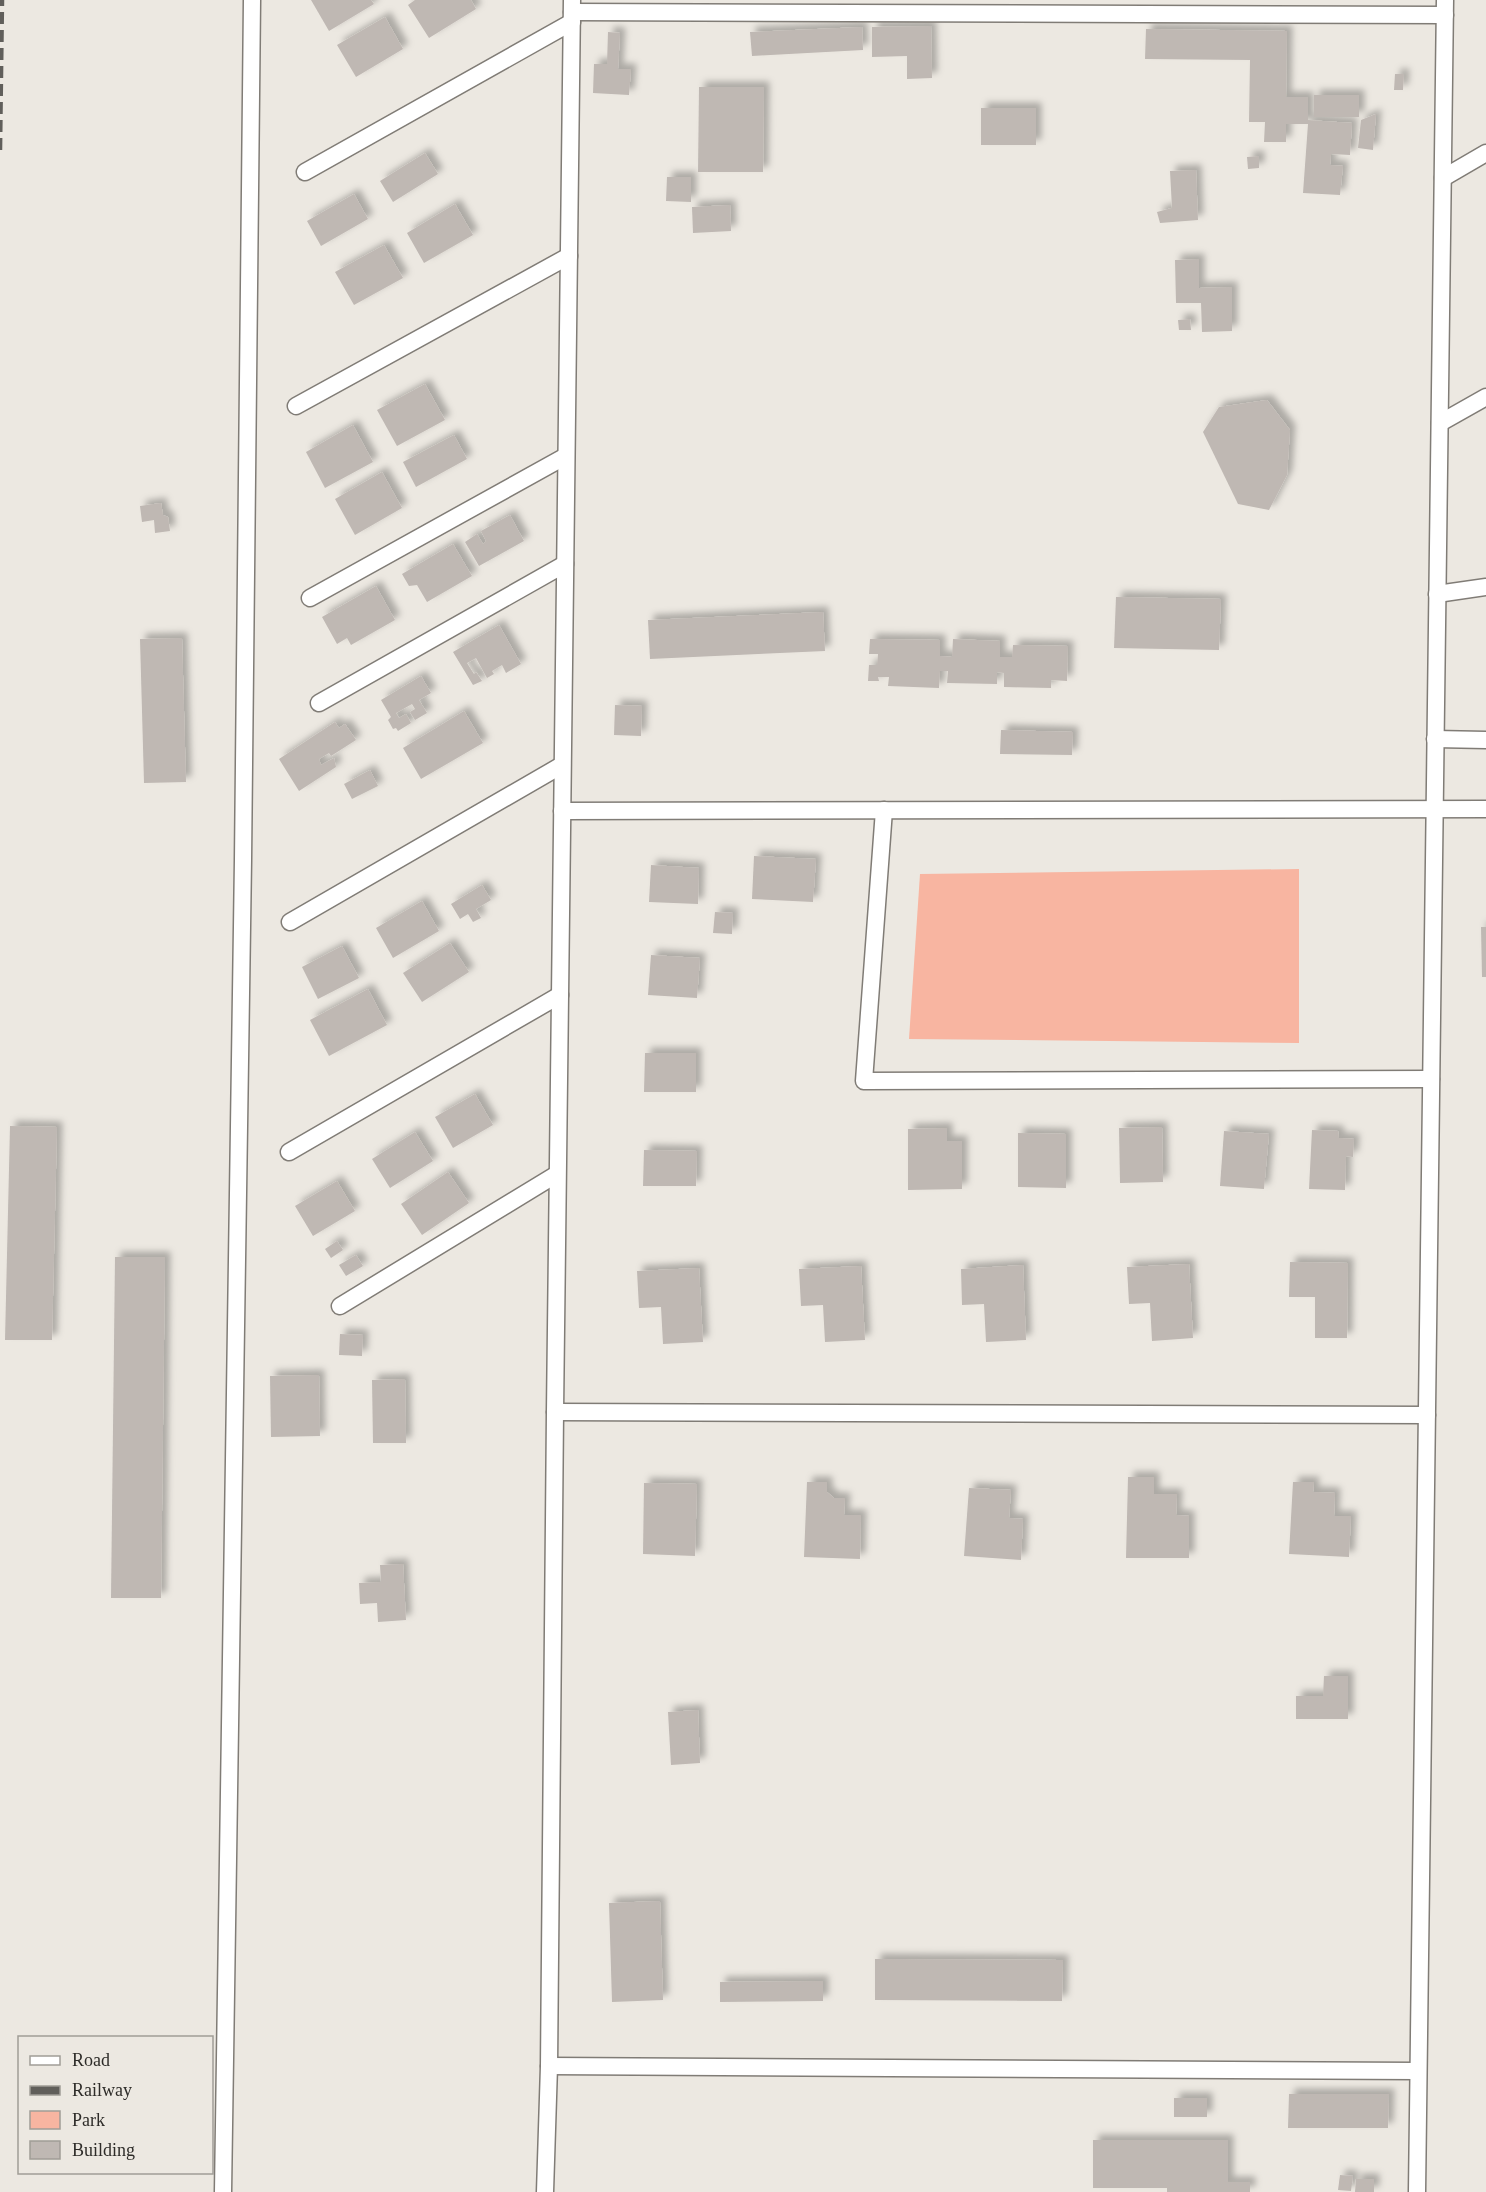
<svg xmlns="http://www.w3.org/2000/svg" width="1486" height="2192" font-family="'Times New Roman',serif">
  <style>
    .green { fill: #f8b5a1 }
    .building { fill: #bfb8b3; filter: url(#shadow) }
    .lines { fill: none; stroke-linecap: round; stroke-linejoin: round }
    .minor-casing { stroke: #807c76; stroke-width: 19 }
    .minor { stroke: #fff; stroke-width: 16 }
    .rail { stroke: #615f5b; stroke-width: 4.5; stroke-dasharray: 12 6; stroke-linecap: butt }
  </style>
  <defs>
    <filter id="shadow"><feDropShadow dx="5.5" dy="-5.5" stdDeviation="3" flood-color="#0004"/></filter>
  </defs>
  <rect width="100%" height="100%" fill="#ece8e1"/>
  <polygon class="green" points="1299,869 1299,1043 909,1039 920,874"/>
  <g class="building">
    <polygon points="311,0 371,0 374,4 329,31"/>
    <polygon points="415,0 471,0 476,9 429,38 408,5"/>
    <polygon points="385,17 403,49 356,77 337,45"/>
    <polygon points="931,26 932,78 907,79 907,56 872,57 872,27"/>
    <polygon points="862,27 863,50 752,56 750,32"/>
    <polygon points="1146,29 1287,31 1286,97 1308,97 1308,120 1352,123 1350,155 1331,154 1330,165 1343,166 1340,195 1303,193 1308,124 1286,124 1286,142 1264,142 1265,122 1249,122 1250,60 1145,59"/>
    <polygon points="608,32 620,33 618,69 631,69 629,95 593,93 594,64 607,64"/>
    <polygon points="1395,74 1404,74 1403,90 1394,90"/>
    <polygon points="699,87 764,87 763,172 698,172"/>
    <rect x="1314" y="95" width="45" height="22"/>
    <rect x="981" y="108" width="55" height="37"/>
    <polygon points="1376,114 1373,150 1358,148 1361,120"/>
    <polygon points="425,153 438,174 393,202 380,181"/>
    <polygon points="1259,156 1259,168 1248,169 1247,157"/>
    <polygon points="1196,170 1198,220 1160,223 1157,212 1172,208 1170,171"/>
    <polygon points="667,177 691,177 691,202 666,201"/>
    <polygon points="354,194 368,219 321,246 307,221"/>
    <polygon points="455,204 473,235 424,263 407,233"/>
    <polygon points="730,205 731,231 693,233 692,207"/>
    <polygon points="384,245 403,278 354,305 335,272"/>
    <polygon points="1199,259 1199,288 1232,287 1232,331 1202,332 1201,303 1176,303 1175,260"/>
    <polygon points="1190,319 1191,330 1179,330 1178,320"/>
    <polygon points="425,384 445,420 397,446 377,410"/>
    <polygon points="1267,400 1290,430 1287,475 1269,510 1238,504 1203,432 1219,407"/>
    <polygon points="353,425 373,462 325,488 306,452"/>
    <polygon points="454,435 467,459 416,487 403,462"/>
    <polygon points="382,472 402,508 355,535 335,499"/>
    <polygon points="161,503 163,515 168,517 170,531 155,533 154,520 142,522 140,506"/>
    <polygon points="510,515 524,541 479,566 465,542 477,534 483,544 486,541 481,531"/>
    <polygon points="453,544 472,576 427,602 417,585 409,586 402,574"/>
    <polygon points="376,586 395,620 351,645 347,638 337,644 322,617"/>
    <polygon points="1116,597 1221,599 1219,650 1114,648"/>
    <polygon points="823,612 825,651 650,659 648,620"/>
    <polygon points="499,625 521,664 506,673 502,665 492,671 494,674 487,678 476,658 467,663 474,674 476,672 482,681 473,685 453,652"/>
    <polygon points="182,638 186,782 144,783 140,639"/>
    <polygon points="870,639 940,640 940,656 952,657 953,639 1000,641 1000,657 1012,657 1013,645 1068,646 1067,681 1051,680 1051,688 1004,687 1004,673 997,672 997,684 947,683 948,671 940,671 939,688 888,686 889,677 878,677 879,681 868,681 869,665 877,665 878,654 869,654"/>
    <polygon points="421,676 431,693 419,700 427,713 415,720 410,712 415,709 412,704 396,713 399,718 406,714 411,723 398,731 396,728 393,729 388,720 391,717 381,700"/>
    <polygon points="615,705 642,706 641,736 614,735"/>
    <polygon points="464,711 483,743 421,779 403,748"/>
    <polygon points="335,722 339,728 345,724 356,740 331,756 329,753 319,759 321,765 334,758 336,767 299,791 279,759"/>
    <polygon points="1001,730 1073,732 1072,755 1000,754"/>
    <polygon points="370,770 378,786 352,799 344,784"/>
    <polygon points="754,856 816,859 813,902 752,899"/>
    <polygon points="651,865 699,868 698,904 649,902"/>
    <polygon points="482,885 491,900 476,909 481,918 473,922 468,914 460,919 451,904"/>
    <polygon points="422,901 439,931 393,958 376,928"/>
    <polygon points="715,912 733,913 732,934 713,933"/>
    <polygon points="1481,927 1486,927 1486,977 1482,977"/>
    <polygon points="450,943 469,972 422,1002 403,973"/>
    <polygon points="342,946 359,978 318,999 302,967"/>
    <polygon points="651,955 700,958 697,998 648,995"/>
    <polygon points="368,989 387,1025 329,1056 310,1020"/>
    <polygon points="645,1053 696,1053 696,1092 644,1092"/>
    <polygon points="475,1094 493,1125 453,1148 435,1117"/>
    <polygon points="10,1126 57,1127 52,1340 5,1340"/>
    <polygon points="1162,1127 1163,1182 1120,1183 1119,1128"/>
    <polygon points="947,1128 947,1141 962,1141 962,1189 908,1190 908,1129"/>
    <polygon points="1312,1130 1338,1131 1339,1138 1354,1139 1353,1157 1346,1156 1345,1190 1309,1189"/>
    <polygon points="1224,1131 1269,1134 1264,1189 1220,1186"/>
    <polygon points="415,1132 433,1161 390,1188 372,1159"/>
    <polygon points="1018,1133 1066,1134 1066,1188 1018,1187"/>
    <polygon points="644,1150 697,1151 696,1186 643,1186"/>
    <polygon points="448,1172 469,1203 422,1235 401,1204"/>
    <polygon points="337,1181 355,1211 313,1236 295,1206"/>
    <polygon points="337,1241 343,1250 331,1258 325,1249"/>
    <polygon points="356,1255 363,1266 346,1276 339,1265"/>
    <polygon points="115,1257 165,1257 161,1598 111,1598"/>
    <polygon points="1290,1262 1348,1263 1347,1338 1315,1338 1315,1297 1289,1297"/>
    <polygon points="1189,1264 1193,1338 1152,1341 1150,1303 1129,1304 1127,1267"/>
    <polygon points="1023,1265 1026,1340 986,1342 984,1304 962,1305 961,1269"/>
    <polygon points="861,1266 865,1340 825,1342 823,1305 801,1306 799,1269"/>
    <polygon points="699,1268 703,1342 663,1344 661,1307 639,1308 637,1271"/>
    <polygon points="340,1334 363,1335 362,1356 339,1355"/>
    <polygon points="319,1375 320,1436 271,1437 270,1376"/>
    <polygon points="405,1379 406,1443 373,1443 372,1380"/>
    <polygon points="1128,1477 1154,1477 1154,1494 1177,1494 1176,1515 1189,1516 1189,1558 1126,1558"/>
    <polygon points="807,1482 827,1482 827,1492 834,1498 845,1498 844,1515 861,1515 860,1559 804,1557"/>
    <polygon points="1293,1482 1314,1482 1313,1492 1335,1493 1334,1516 1351,1516 1349,1557 1289,1554"/>
    <polygon points="644,1483 697,1484 695,1556 643,1554"/>
    <polygon points="969,1488 1011,1490 1009,1518 1023,1519 1021,1560 964,1556"/>
    <polygon points="403,1564 406,1620 378,1622 377,1603 360,1604 359,1583 381,1582 380,1565"/>
    <polygon points="1324,1676 1348,1676 1348,1719 1296,1719 1296,1696 1323,1696"/>
    <polygon points="698,1710 700,1763 671,1765 668,1712"/>
    <polygon points="660,1901 663,2000 612,2002 609,1903"/>
    <polygon points="875,1959 1063,1960 1062,2001 875,2000"/>
    <polygon points="823,1981 823,2001 720,2002 720,1982"/>
    <polygon points="1289,2094 1389,2094 1388,2128 1288,2128"/>
    <rect x="1174" y="2098" width="33" height="19"/>
    <polygon points="1093,2140 1228,2140 1228,2182 1250,2182 1250,2192 1167,2192 1167,2188 1093,2188"/>
    <polygon points="1340,2175 1353,2176 1351,2191 1338,2190"/>
    <polygon points="1356,2179 1374,2179 1374,2192 1355,2192"/>
  </g>
  <g class="lines">
    <defs>
      <g id="minor">
        <polyline points="572,12 1445,15"/>
        <polyline points="305,172 572,22"/>
        <polyline points="1443,178 1486,153"/>
        <polyline points="296,406 569,256"/>
        <polyline points="1440,423 1486,397"/>
        <polyline points="1437,594 1486,587"/>
        <polyline points="310,598 566,456"/>
        <polyline points="319,703 565,564"/>
        <polyline points="1435,739 1486,740"/>
        <polyline points="884,810 864,1081 1431,1079"/>
        <polyline points="562,811 1486,809"/>
        <polyline points="290,922 562,765"/>
        <polyline points="289,1152 560,995"/>
        <polyline points="340,1306 557,1174"/>
        <polyline points="555,1412 1427,1415"/>
        <polyline points="549,2066 1417,2071"/>
        <polyline points="223,2192 243,860 252,0"/>
        <polyline points="545,2192 549,2066 555,1412 572,0"/>
        <polyline points="1417,2192 1445,0"/>
      </g>
    </defs>
    <use href="#minor" class="minor-casing"/>
    <use href="#minor" class="minor"/>
    <polyline class="rail" points="0,150 2,0"/>
  </g>
  <rect x="18" y="2036" width="195" height="138" fill="#ece8e1" stroke="#a09d97" stroke-width="1.5"/>
  <rect x="30" y="2056" width="30" height="9" fill="#ffffff" stroke="#a09d97" stroke-width="1.5"/>
  <text x="72" y="2066" font-size="18" fill="#2e2c29">Road</text>
  <rect x="30" y="2086" width="30" height="9" fill="#615f5b" stroke="#a09d97" stroke-width="1.5"/>
  <text x="72" y="2096" font-size="18" fill="#2e2c29">Railway</text>
  <rect x="30" y="2111" width="30" height="18" fill="#f8b5a1" stroke="#a09d97" stroke-width="1.5"/>
  <text x="72" y="2126" font-size="18" fill="#2e2c29">Park</text>
  <rect x="30" y="2141" width="30" height="18" fill="#bfb8b3" stroke="#a09d97" stroke-width="1.5"/>
  <text x="72" y="2156" font-size="18" fill="#2e2c29">Building</text>
</svg>
